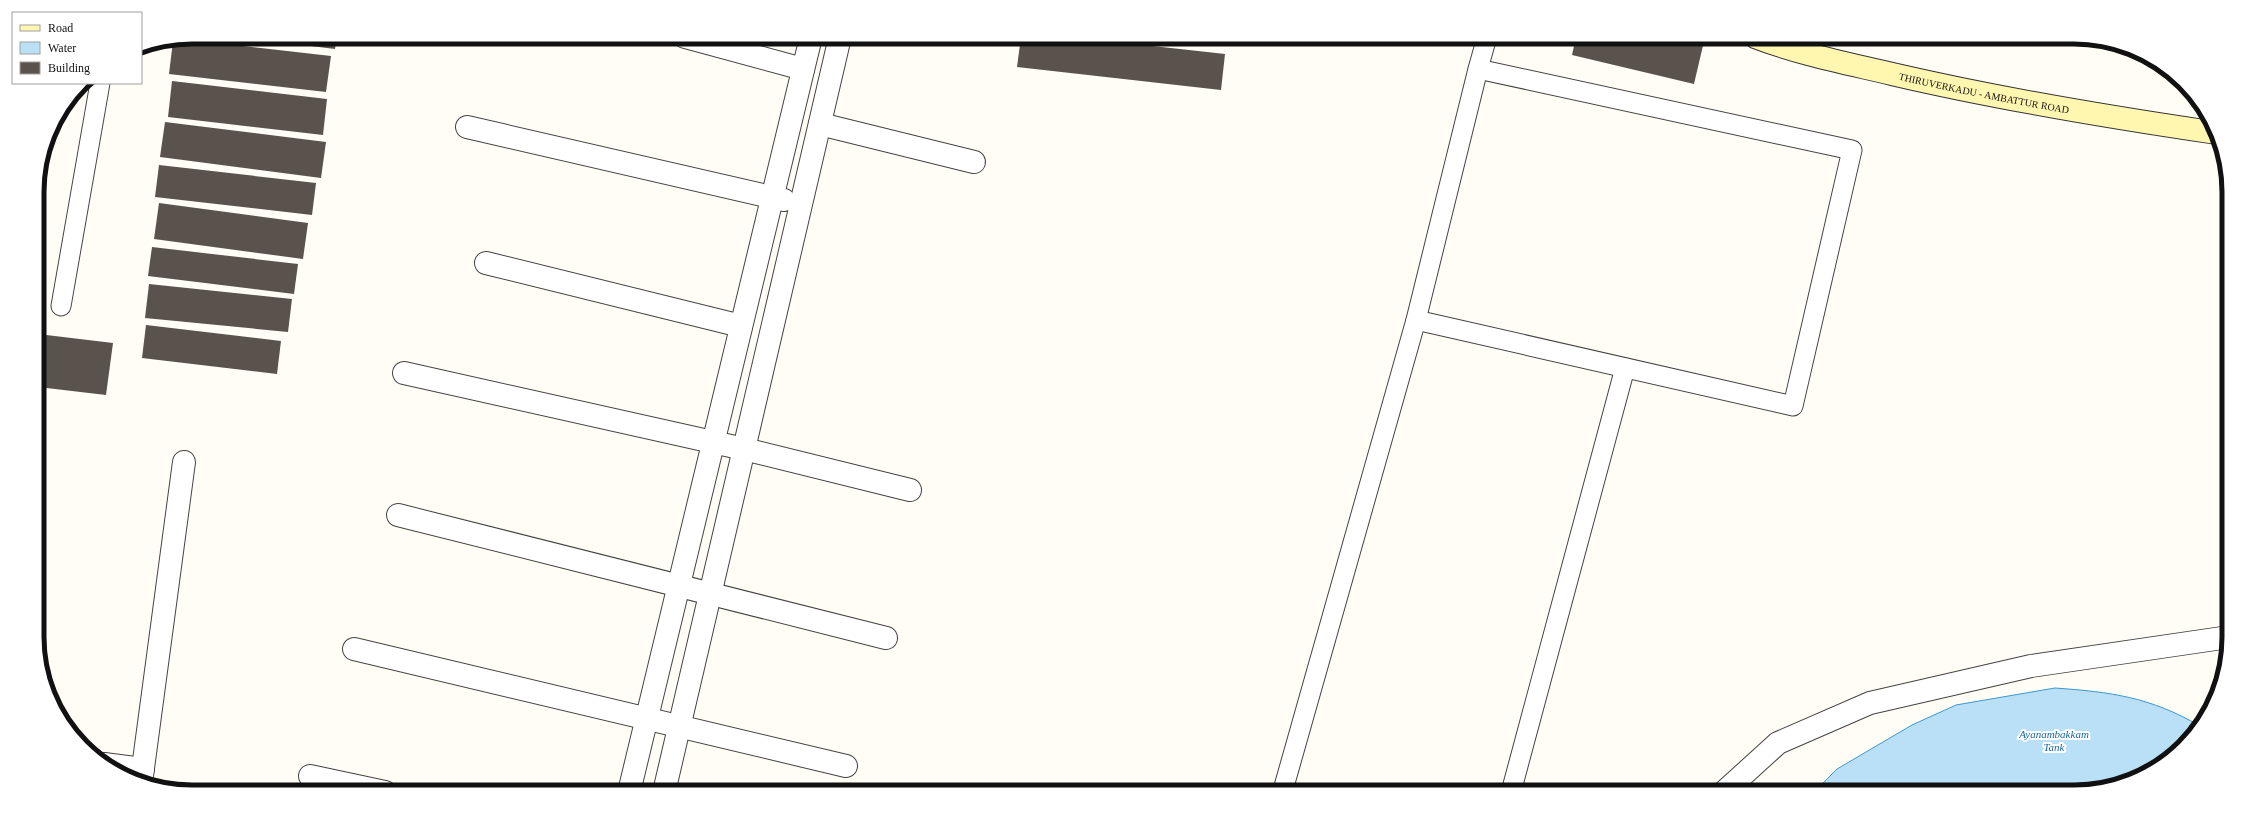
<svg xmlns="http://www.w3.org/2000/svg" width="2266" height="829" font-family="'Times New Roman',serif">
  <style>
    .water { fill: #b9e0f7; stroke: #3f96cf }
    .building { fill: #5a524d }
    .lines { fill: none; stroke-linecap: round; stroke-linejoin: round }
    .service-casing { stroke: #444; stroke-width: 21 }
    .minor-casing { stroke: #444; stroke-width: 24 }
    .secondary-casing { stroke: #333; stroke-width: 24 }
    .service { stroke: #fff; stroke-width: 19 }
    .minor { stroke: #fff; stroke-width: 22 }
    .secondary { stroke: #fff6b0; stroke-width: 22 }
    .labels { text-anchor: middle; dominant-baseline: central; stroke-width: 4; stroke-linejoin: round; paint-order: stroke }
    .street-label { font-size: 10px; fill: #111; stroke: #fff }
    .water-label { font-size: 11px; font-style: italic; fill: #1768a6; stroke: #fff }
    .rim { fill: none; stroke: #111; stroke-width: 5 }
  </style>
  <rect width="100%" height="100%" fill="#fffdf5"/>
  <path class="water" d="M2055,688C2111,692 2150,697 2200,726L2168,760L2124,784L2084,792H1814L1837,769L1912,725L1956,705Z"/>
  <g class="building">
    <polygon points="237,37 337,37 335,49"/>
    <polygon points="1021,37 1071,37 1225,54 1221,90 1017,67"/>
    <polygon points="1576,37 1705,37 1694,84 1572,55"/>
    <polygon points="183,39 331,56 326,92 169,74 173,41"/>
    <polygon points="172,81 327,99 323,135 168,117"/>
    <polygon points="165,122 326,142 321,178 160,157"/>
    <polygon points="159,165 316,183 312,215 155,197"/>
    <polygon points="159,203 308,223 303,259 154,239"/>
    <polygon points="152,247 298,264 294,294 148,276"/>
    <polygon points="149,284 292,299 288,332 145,318"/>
    <polygon points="146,325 281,341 277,374 142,358"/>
    <polygon points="38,334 113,343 106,395 38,387"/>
  </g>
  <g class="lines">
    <defs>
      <g id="service">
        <polyline points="1478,69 1852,150 1793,406 1416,320 1478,69 1487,37"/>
        <polyline points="61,306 100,83"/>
        <polyline points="1283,790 1416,320"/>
        <polyline points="1511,792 1625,368"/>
      </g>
      <g id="minor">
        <polyline points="685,37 803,69"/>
        <polyline points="820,124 974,162"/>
        <polyline points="467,127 784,200"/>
        <polyline points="486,263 741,326"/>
        <polyline points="404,373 744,449 910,490"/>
        <polyline points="398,515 886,638"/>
        <polyline points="354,649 846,766"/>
        <polyline points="104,764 143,769"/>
        <polyline points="310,776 385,792"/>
        <polyline points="141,783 184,462"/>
        <polyline points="629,792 811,37"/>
        <polyline points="664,792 840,37"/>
        <polyline points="1724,792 1778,743 1870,703 2031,666 2229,637"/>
      </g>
      <g id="secondary">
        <path id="s1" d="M1755,37C1799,54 1846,63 1892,74C1999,99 2108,117 2217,133"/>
      </g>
    </defs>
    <use href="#service" class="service-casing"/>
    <use href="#minor" class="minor-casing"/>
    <use href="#secondary" class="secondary-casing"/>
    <use href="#service" class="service"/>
    <use href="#minor" class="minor"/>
    <use href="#secondary" class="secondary"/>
  </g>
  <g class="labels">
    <g class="street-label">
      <text stroke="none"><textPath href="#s1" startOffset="236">THIRUVERKADU - AMBATTUR ROAD</textPath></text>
    </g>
    <g class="water-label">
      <text x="2054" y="734">Ayanambakkam<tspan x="2054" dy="13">Tank</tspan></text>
    </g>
  </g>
  <path d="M0 0H2266V829H0ZM192 44H2074A148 148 0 0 1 2222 192V637A148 148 0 0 1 2074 785H192A148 148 0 0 1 44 637V192A148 148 0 0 1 192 44Z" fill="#fff" fill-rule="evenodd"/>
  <path class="rim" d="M192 44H2074A148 148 0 0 1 2222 192V637A148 148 0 0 1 2074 785H192A148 148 0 0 1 44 637V192A148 148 0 0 1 192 44Z"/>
  <rect x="12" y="12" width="130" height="72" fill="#ffffff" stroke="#a0a0a0"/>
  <rect x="20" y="25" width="20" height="6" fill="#fff6b0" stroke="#a0a0a0"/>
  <text x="48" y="32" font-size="12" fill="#111111">Road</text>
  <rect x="20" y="42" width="20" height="12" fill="#b9e0f7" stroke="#a0a0a0"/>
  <text x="48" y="52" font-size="12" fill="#111111">Water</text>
  <rect x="20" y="62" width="20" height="12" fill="#5a524d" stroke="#a0a0a0"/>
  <text x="48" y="72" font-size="12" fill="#111111">Building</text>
</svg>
